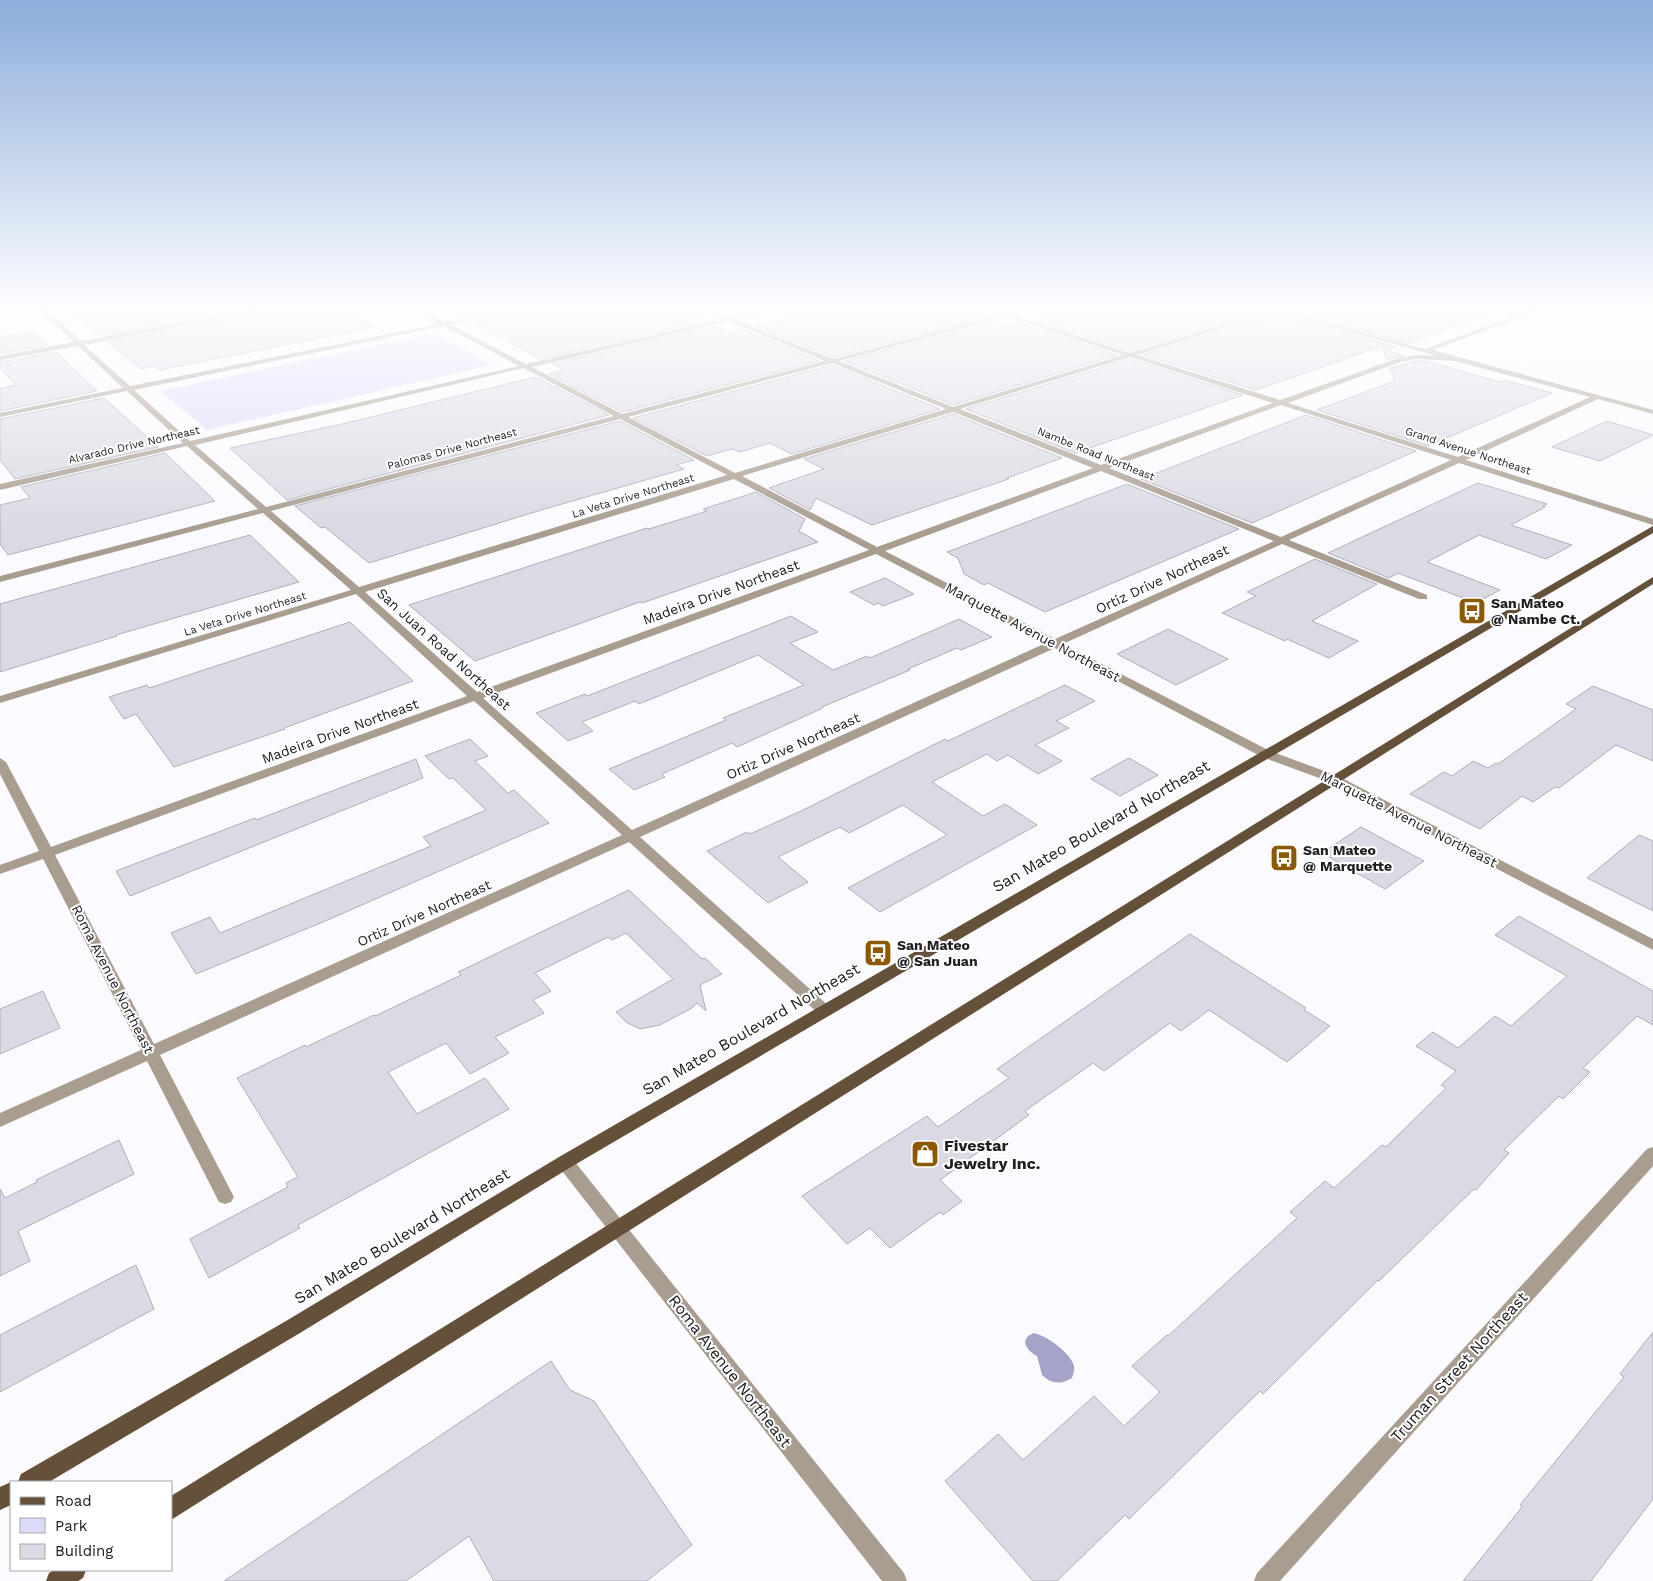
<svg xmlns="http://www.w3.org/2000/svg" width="1653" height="1581" font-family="'Work Sans',sans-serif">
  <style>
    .green { fill: #dcdbf9 }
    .water { fill: #a5a3c7 }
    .building { fill: #dbdae4; stroke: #afaeb8 }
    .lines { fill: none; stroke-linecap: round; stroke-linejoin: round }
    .minor { fill: #a99d90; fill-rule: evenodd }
    .major { fill: #65513a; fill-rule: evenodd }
    .labels { text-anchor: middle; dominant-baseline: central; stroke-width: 4; stroke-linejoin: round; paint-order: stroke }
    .far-street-label { font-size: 11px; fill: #202024; stroke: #fff }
    .street-label { font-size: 14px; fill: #202024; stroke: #fff }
    .poi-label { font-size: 14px; font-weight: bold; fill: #202024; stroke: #fff; text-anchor: start }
    .near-street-label { font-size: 16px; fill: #202024; stroke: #fff }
    .near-poi-label { font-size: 16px; font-weight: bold; fill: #202024; stroke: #fff; text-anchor: start }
  </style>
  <rect width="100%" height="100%" fill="#fbfbff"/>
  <polygon class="green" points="435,333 492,365 207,430 160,391"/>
  <path class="water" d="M1034,1333C1047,1336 1071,1353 1074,1366C1075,1370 1073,1374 1072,1378C1061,1385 1051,1384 1042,1375L1037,1356C1027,1351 1018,1339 1034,1333Z"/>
  <g class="building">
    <polygon points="70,310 106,310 116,318 160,310 242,310 101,336"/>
    <polygon points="267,310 345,310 375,327 160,370 155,366 141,369 108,342 265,312"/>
    <polygon points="447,310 501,310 464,318"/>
    <polygon points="520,310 700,310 703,312 704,321 541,359 472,322 518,312"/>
    <polygon points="824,310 958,310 982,318 833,357 755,326"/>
    <polygon points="1098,310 1265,310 1130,351 1034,320 1068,311 1081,314"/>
    <polygon points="1274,310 1491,310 1491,313 1408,343 1283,311 1284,316 1396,347 1385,350 1404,356 1387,360 1382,346 1256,390 1143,355 1274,315 1276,312"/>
    <polygon points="995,322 1009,327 1020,324 1117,355 953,405 845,361"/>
    <polygon points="714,326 728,332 742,329 819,361 622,412 549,374 564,370 552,364"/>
    <polygon points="34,331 48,345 0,354 0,337"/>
    <polygon points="56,352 97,391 0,411 0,389 16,385 0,368 0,362"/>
    <polygon points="1130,359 1243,395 1075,453 966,409"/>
    <polygon points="1415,361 1425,361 1500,382 1505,380 1552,393 1428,446 1317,410 1395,381 1390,368"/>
    <polygon points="832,365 940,409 792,454 770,443 740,452 732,449 707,456 633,418"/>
    <polygon points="536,377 609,415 287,500 230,448 342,424"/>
    <polygon points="104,398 158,447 15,479 0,460 0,419"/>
    <polygon points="953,414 1062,458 1007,478 1009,479 872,525 816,498 810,510 769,488 824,469 804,459"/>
    <polygon points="1306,415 1416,451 1252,523 1141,479"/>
    <polygon points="620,421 694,460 676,465 684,469 548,508 369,563 325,527 321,528 295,506"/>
    <polygon points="1607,421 1653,435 1600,461 1552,447"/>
    <polygon points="165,453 215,501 8,555 0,544 0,505 30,498 21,487"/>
    <polygon points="1478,483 1547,504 1543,506 1545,507 1511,525 1572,545 1546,559 1479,535 1427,562 1500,590 1476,603 1398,573 1389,578 1328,553"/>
    <polygon points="1127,484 1239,529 1045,612 988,583 984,585 964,574 958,558 947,552"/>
    <polygon points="756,492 805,519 799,531 818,542 642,603 640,602 475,661 409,605 647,528 649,529 707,511 703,509"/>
    <polygon points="250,535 299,582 116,635 117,636 0,672 0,604"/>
    <polygon points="1315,559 1377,584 1312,621 1358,641 1329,658 1287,639 1285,641 1222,613 1256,596 1247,592"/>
    <polygon points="885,578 914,594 883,606 878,603 874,605 850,592"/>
    <polygon points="791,616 818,632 790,643 833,670 867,656 870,658 959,619 992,637 961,650 957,648 908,669 910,670 822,707 823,708 737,747 732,743 662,774 665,777 634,790 609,769 726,720 723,718 804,685 758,655 639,704 635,701 582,722 593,731 568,741 536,713 585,694 587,696"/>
    <polygon points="350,622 413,681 284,728 285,729 174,767 136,714 124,719 109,697 147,685 149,688"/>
    <polygon points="1168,629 1228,659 1176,685 1117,654"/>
    <polygon points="1065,685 1095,701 1056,721 1069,728 1035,745 1062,761 1038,774 1008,755 997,761 987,754 932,782 983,816 1005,804 1037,825 880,912 848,888 947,835 903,805 849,833 840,827 778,857 808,882 768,903 707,851 747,832 750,834 801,811 945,739 948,741"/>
    <polygon points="1593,686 1653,710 1653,761 1616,745 1559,788 1555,787 1533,802 1522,796 1480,829 1410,794 1444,772 1452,776 1473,761 1488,768 1496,763 1498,764 1576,709 1566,704"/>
    <polygon points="470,739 488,756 475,761 508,793 514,790 549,823 323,922 196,974 171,933 210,917 220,933 431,846 423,837 486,810 453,778 449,779 425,756"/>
    <polygon points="1129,758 1158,775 1120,796 1091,779"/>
    <polygon points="416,759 423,778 130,896 116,871 255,818 256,820"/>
    <polygon points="1361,827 1424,861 1385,889 1322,853"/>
    <polygon points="1639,835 1653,841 1653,911 1587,878"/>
    <polygon points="629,890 702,959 705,958 722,974 700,985 706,1011 697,1003 692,1008 660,1025 640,1029 626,1022 616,1012 673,979 626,933 612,940 608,937 535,973 551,991 533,1000 544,1013 495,1037 509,1053 470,1074 446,1043 388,1072 417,1114 485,1078 509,1109 298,1225 300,1228 209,1278 190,1239 288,1187 286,1183 298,1177 237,1078 305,1045 306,1047 374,1015 375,1016 461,975 458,972"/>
    <polygon points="1519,916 1653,991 1653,1025 1637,1016 1583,1068 1590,1072 1563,1099 1559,1096 1504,1150 1509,1153 1476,1190 1474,1189 1379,1281 1378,1280 1263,1394 1260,1391 1129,1519 1125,1515 1057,1581 1033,1581 945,1481 998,1434 1023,1460 1094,1396 1124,1426 1160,1392 1132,1366 1167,1335 1168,1336 1297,1218 1290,1212 1325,1181 1334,1188 1382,1145 1386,1147 1446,1088 1441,1085 1456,1071 1416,1046 1433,1032 1458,1048 1495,1016 1511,1026 1567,976 1495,935"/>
    <polygon points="1190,934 1306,1008 1304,1010 1330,1026 1287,1062 1209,1010 1181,1031 1170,1023 1104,1071 1093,1063 1025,1111 1029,1115 940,1180 962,1201 943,1215 940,1212 890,1248 870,1228 847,1244 802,1196 927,1116 938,1127 1009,1078 997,1069"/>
    <polygon points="43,991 60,1028 0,1054 0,1009"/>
    <polygon points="119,1140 134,1174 18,1231 30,1261 0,1276 0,1189 5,1198 37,1182 36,1180"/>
    <polygon points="136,1265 154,1309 0,1392 0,1335"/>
    <polygon points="1653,1332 1653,1499 1591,1581 1463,1581 1522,1507 1520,1505 1624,1377 1620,1374"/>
    <polygon points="551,1361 570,1390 594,1401 692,1545 647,1581 494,1581 469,1536 406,1581 224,1581"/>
  </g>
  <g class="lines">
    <g class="minor">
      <polygon points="0,310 9,310 0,313"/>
      <path d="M40,310H47L81,341L252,310H265L84,345L130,386L439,324L415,310C427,310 437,322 448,322C470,322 494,310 518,310L451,325L526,364L722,319L702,310C712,310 719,316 729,317C739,318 758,310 772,310L735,320L833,359L999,315L987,310H996L1006,313L1029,310L1013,315L1130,353L1271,310L1274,312L1273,313L1137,355L1280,400L1396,359L1415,355L1438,356L1284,314V312L1425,349L1531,310H1539L1433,350L1653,410V414L1598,399L1466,460L1653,519V525L1459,463L1289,540L1427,595V599H1419L1282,544L1063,644L1270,751L1338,776L1653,939V950L1330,782L1262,757L1055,648L640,837L830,1007L833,1011L830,1015L825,1017L820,1015L629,842L160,1055L234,1197L231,1202L225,1204L219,1202L147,1061L0,1127V1113L141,1050L43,859L0,874V865L39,851L0,774V758L6,762L51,847L467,696L356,594L0,703V696L351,590L263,513L0,582V576L258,509L187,446L0,490V484L183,443L127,391L0,417V413L123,388L78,346L0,360V356L74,342ZM1006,317L1123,355L953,407L839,361ZM728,321L825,361L622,414L532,367ZM444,326L519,366L190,441L134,390ZM1130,357L1273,403L1101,465L960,409ZM1415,359L1455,361L1590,397L1458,457L1288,403L1400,362ZM832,363L946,409L735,473L628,417ZM524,368L614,416L266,507L195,445ZM1281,405L1451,460L1281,537L1109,468ZM953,412L1093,468L877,547L742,476ZM620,419L727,475L359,587L271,511ZM1101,471L1274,541L1055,639L885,551ZM734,479L869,550L477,692L365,592ZM876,554L1046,643L632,830L483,698ZM474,701L622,835L154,1044L55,855Z"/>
      <polygon points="1653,1147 1653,1166 1280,1581 1254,1581 1257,1573 1647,1149"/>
      <polygon points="565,1155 571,1157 904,1573 907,1581 882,1581 559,1167 556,1162 559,1157"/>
    </g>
    <g class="major">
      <polygon points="1653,526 1653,533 571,1167 300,1333 49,1482 18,1482 21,1474 286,1321 559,1157"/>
      <polygon points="1653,577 1653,584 171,1520 171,1496"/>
      <polygon points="11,1482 11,1505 0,1510 0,1487"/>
      <polygon points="54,1570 86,1570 83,1578 78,1581 46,1581 49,1573"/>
    </g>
  </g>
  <linearGradient id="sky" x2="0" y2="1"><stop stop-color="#8daddb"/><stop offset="0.58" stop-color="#fdfdff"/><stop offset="1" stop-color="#fdfdff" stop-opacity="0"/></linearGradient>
  <rect width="1653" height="531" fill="url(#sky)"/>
  <defs>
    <symbol id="bus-square" viewBox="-11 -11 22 22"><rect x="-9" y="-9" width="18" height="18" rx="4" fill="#8b5803" stroke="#fff"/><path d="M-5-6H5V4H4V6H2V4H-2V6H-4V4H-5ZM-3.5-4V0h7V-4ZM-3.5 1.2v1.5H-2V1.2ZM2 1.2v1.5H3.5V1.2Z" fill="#fff"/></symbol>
    <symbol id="shop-square" viewBox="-11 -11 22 22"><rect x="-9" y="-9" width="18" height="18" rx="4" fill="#8b5803" stroke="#fff"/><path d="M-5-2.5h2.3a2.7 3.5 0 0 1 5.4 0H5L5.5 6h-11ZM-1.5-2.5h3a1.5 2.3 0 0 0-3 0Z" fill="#fff"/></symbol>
  </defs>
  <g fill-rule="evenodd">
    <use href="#bus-square" x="1456" y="595" width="32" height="32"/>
    <use href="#bus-square" x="1268" y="842" width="32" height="32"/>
    <use href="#bus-square" x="862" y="937" width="32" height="32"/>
    <use href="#shop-square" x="909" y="1138" width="32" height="32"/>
  </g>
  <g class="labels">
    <g class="far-street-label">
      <text transform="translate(134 445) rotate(-13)">Alvarado Drive Northeast</text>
      <text transform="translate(452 449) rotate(-15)">Palomas Drive Northeast</text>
      <text transform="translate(1468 451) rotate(18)">Grand Avenue Northeast</text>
      <text transform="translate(1096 454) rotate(22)">Nambe Road Northeast</text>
      <text transform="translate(633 496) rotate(-17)">La Veta Drive Northeast</text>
      <text transform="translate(245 614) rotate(-17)">La Veta Drive Northeast</text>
    </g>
    <g class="street-label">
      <text transform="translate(1162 579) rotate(-25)">Ortiz Drive Northeast</text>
      <text transform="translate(721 592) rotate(-20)">Madeira Drive Northeast</text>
      <text transform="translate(1033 632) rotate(28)">Marquette Avenue Northeast</text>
      <text transform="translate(444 649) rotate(42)">San Juan Road Northeast</text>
      <text transform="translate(340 731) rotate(-20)">Madeira Drive Northeast</text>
      <text transform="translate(793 746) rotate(-24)">Ortiz Drive Northeast</text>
      <text transform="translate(1409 819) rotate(27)">Marquette Avenue Northeast</text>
      <text transform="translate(424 913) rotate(-24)">Ortiz Drive Northeast</text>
      <text transform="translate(113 979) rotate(63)">Roma Avenue Northeast</text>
    </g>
    <g class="poi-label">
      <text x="1491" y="603">San Mateo<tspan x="1491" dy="16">@ Nambe Ct.</tspan></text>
      <text x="1303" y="850">San Mateo<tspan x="1303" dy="16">@ Marquette</tspan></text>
      <text x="897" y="945">San Mateo<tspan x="897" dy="16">@ San Juan</tspan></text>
    </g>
    <g class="near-street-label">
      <text transform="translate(1101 826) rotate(-30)">San Mateo Boulevard Northeast</text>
      <text transform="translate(751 1029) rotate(-30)">San Mateo Boulevard Northeast</text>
      <text transform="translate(402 1236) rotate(-31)">San Mateo Boulevard Northeast</text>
      <text transform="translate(1459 1367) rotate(-48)">Truman Street Northeast</text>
      <text transform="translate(730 1371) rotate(52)">Roma Avenue Northeast</text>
    </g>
    <g class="near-poi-label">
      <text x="944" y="1145">Fivestar<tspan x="944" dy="18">Jewelry Inc.</tspan></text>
    </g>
  </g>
  <rect x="10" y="1481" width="162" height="90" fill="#ffffff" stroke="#a6a6a7"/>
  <rect x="20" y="1497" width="25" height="8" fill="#65513a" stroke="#a6a6a7"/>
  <text x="55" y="1506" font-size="15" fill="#202024">Road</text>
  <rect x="20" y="1518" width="25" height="15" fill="#dcdbf9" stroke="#a6a6a7"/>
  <text x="55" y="1531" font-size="15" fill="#202024">Park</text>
  <rect x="20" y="1544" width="25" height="15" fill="#dbdae4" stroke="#a6a6a7"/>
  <text x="55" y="1556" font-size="15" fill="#202024">Building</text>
</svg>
